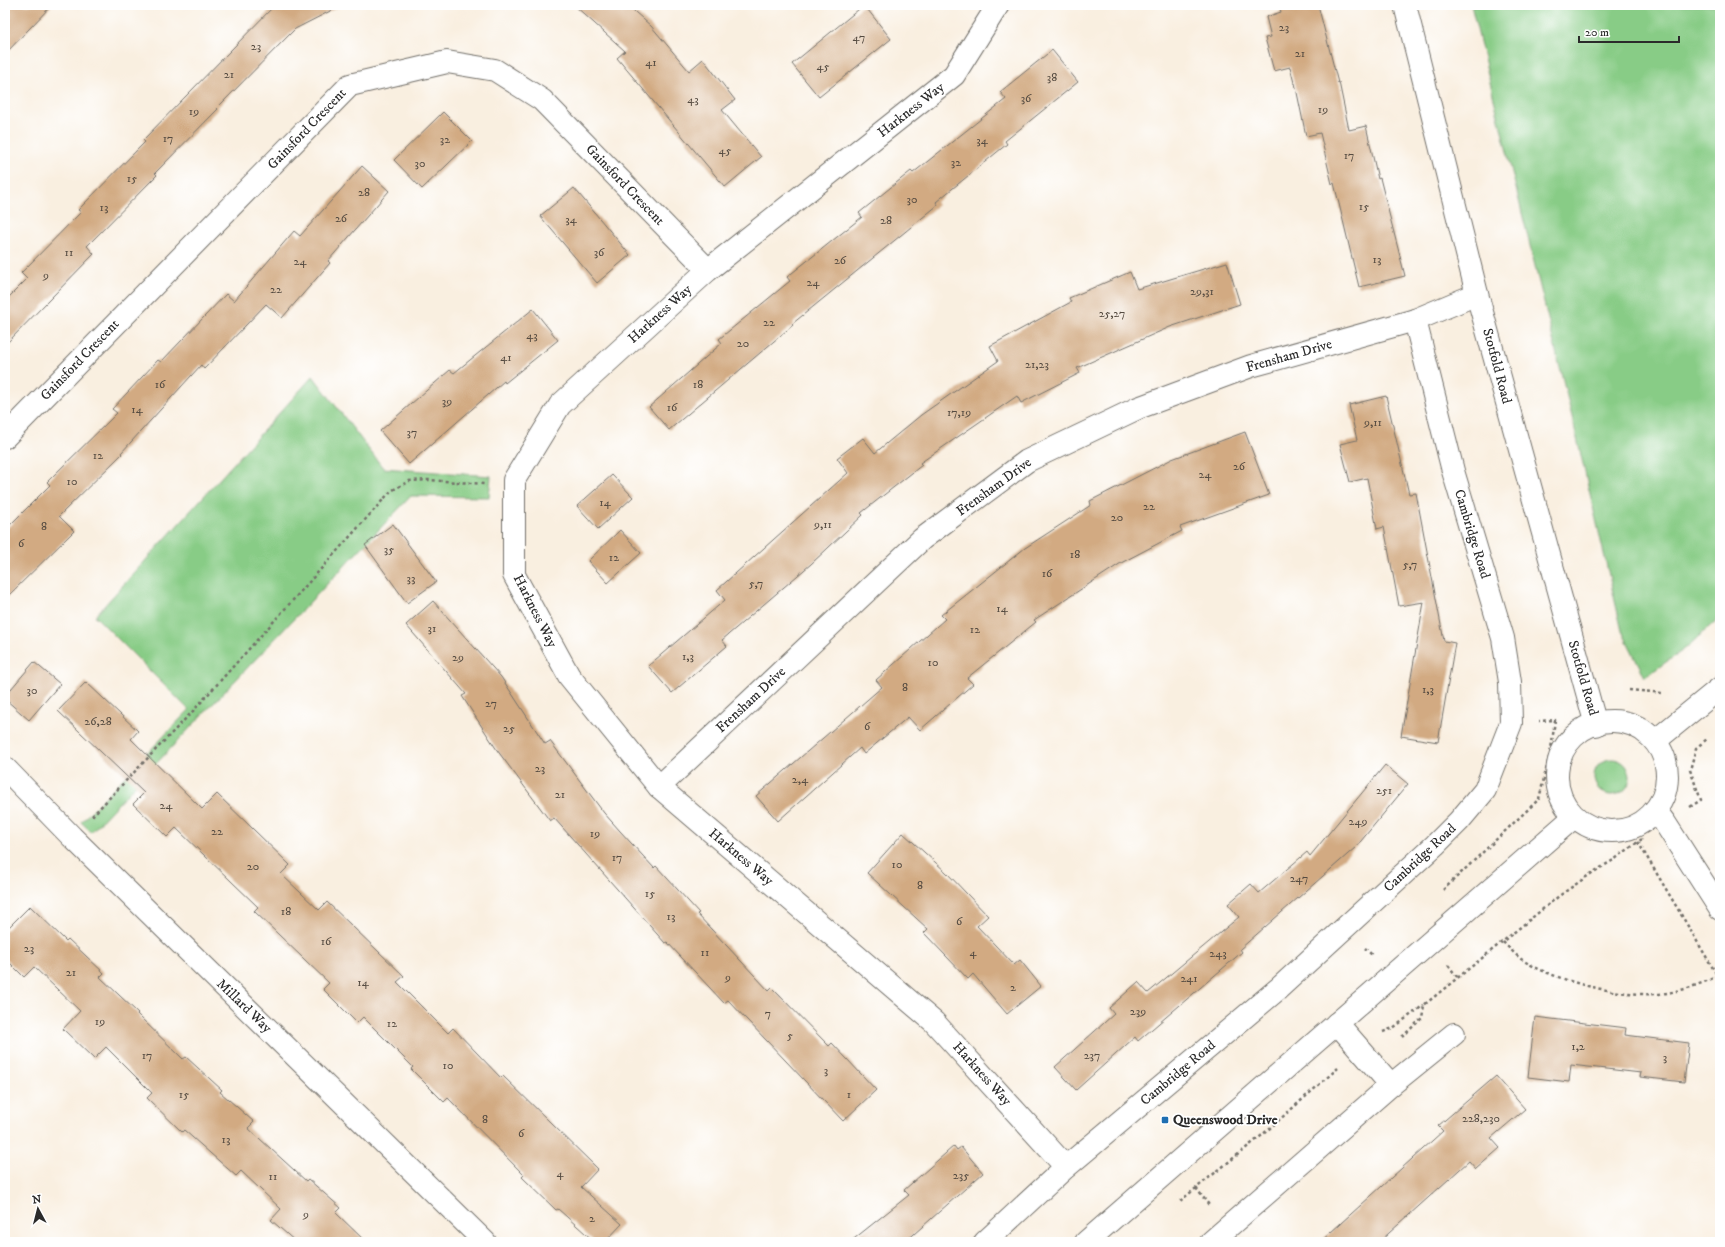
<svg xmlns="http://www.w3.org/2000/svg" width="1725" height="1247" font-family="'IM FELL DW Pica',serif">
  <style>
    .green { fill: #88cc86; stroke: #5a7c58 }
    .building { fill: #d2aa82 }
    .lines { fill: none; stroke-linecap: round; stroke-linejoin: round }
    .minor-casing { stroke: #73706a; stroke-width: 24 }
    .major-casing { stroke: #73706a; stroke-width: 24 }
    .path { stroke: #73706a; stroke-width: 2.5; stroke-dasharray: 3 3; stroke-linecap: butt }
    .minor { stroke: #fff; stroke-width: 22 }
    .major { stroke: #fff; stroke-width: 22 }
    .poi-dot { fill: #1f6fb2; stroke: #fff; stroke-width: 1.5 }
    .labels { text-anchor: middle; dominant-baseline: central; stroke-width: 3.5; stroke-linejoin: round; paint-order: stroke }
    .number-label { font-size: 12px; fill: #554b41 }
    .street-label { font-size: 14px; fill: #2b2b2b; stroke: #fff }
    .poi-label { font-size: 14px; font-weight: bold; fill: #2b2b2b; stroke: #fff; text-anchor: start }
  </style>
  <rect width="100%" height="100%" fill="#fff"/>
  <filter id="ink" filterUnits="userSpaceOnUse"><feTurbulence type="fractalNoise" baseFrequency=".025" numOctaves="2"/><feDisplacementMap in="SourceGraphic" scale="8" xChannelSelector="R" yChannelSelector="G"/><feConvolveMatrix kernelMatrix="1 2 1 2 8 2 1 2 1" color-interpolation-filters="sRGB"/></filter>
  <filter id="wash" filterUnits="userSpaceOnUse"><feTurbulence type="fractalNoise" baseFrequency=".012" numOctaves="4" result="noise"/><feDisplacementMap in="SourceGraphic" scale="16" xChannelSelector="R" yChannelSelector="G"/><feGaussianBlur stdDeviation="0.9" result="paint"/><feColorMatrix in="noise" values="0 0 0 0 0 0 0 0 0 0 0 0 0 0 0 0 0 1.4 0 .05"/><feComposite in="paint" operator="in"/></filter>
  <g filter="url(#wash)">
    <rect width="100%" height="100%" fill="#f9efe0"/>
    <g class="green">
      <polygon points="1471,5 1720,5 1720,617 1686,648 1645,677 1622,631 1572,417"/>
      <polygon points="313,376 383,468 491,476 489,497 411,496 91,832 81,822 189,710 95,616"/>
      <circle cx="1612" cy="777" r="18"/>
    </g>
    <g id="blocks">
      <g class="building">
        <polygon points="5,5 52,5 5,54"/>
        <polygon points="275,5 342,5 295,29 217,108 218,109 155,173 157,175 87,246 94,254 5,345 5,301 27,279 21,273 81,212 78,210 145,142 143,140"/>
        <polygon points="574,5 627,5 651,26 689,71 703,59 735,100 722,110 761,157 725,187 617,58 625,51"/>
        <polygon points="864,5 891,39 819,97 792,64"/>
        <polygon points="1279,5 1318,5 1338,83 1339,82 1349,130 1366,126 1378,179 1380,178 1405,276 1359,287 1334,183 1332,184 1320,133 1306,136 1295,83 1294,83 1290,67 1274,71 1265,38 1271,37 1266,17 1281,12"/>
        <polygon points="1052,50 1078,82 1005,141 1007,144 936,202 938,205 792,324 793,325 669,430 649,407 722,343 719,339 790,281 787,277 862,217 859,213 911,171 913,173 1006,99 1000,92"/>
        <polygon points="443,112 472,141 422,189 394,160"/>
        <polygon points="362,166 389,191 328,261 330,263 282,318 266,304 204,369 201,365 121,453 122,454 59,516 74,531 5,599 5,530 50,485 47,482 117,413 112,409 158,360 161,362 226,294 234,301 294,231 300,236"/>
        <polygon points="574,188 630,255 597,283 540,216"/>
        <polygon points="1227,262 1240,304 1170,327 1077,368 1080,373 1021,403 1017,396 920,463 922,465 861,513 863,515 811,564 722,640 727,646 672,693 648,666 725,600 717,590 848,473 837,458 863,438 875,453 921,415 998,361 990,346 1071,302 1069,298 1130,272 1137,289"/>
        <polygon points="533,309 558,340 505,383 504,381 409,464 380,431 450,370 454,373"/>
        <polygon points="1386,396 1409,494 1416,493 1444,641 1455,643 1438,742 1401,736 1424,602 1399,606 1384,527 1377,529 1367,478 1350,482 1340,444 1357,440 1349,405"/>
        <polygon points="1245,432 1269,495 1180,527 1182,531 1121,563 1034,620 1036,622 967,678 973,684 920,730 908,717 864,754 860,748 778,821 756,796 882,687 876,680 945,619 941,615 1025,548 1091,505 1090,501 1172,459"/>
        <polygon points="612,475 633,497 598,529 577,506"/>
        <polygon points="393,524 436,582 407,603 365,545"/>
        <polygon points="620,530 641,553 608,583 588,561"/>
        <polygon points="433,601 501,677 545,744 550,741 604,813 620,831 654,868 656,866 699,913 697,914 769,991 772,988 829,1046 832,1043 876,1090 843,1121 728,1000 724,1003 667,942 665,943 554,818 550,821 497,750 462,696 466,694 406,625"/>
        <polygon points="34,662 60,684 29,720 5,699 5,696"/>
        <polygon points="86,682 138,731 131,739 202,809 217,794 290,865 281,874 319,910 327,902 404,976 397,982 448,1033 453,1028 501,1078 503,1076 598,1169 581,1187 622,1224 605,1242 595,1242 558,1209 556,1210 522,1177 524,1175 448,1098 444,1102 411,1069 413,1067 363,1017 357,1023 323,989 329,983 254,911 258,907 176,828 167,837 133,804 144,793 58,711"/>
        <polygon points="1385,765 1408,784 1356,847 1240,949 1242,952 1138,1041 1135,1037 1076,1090 1055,1067 1114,1014 1109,1008 1138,982 1148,993 1239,917 1228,904 1251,884 1259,893 1307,852 1310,856"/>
        <polygon points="903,833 946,872 988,916 977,926 1014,965 1020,960 1041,986 1007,1014 973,974 968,979 924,933 928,929 867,873"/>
        <polygon points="30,906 66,941 68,939 104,973 100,977 138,1013 137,1014 183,1059 186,1057 222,1090 220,1092 254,1122 248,1128 306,1181 308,1179 341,1208 336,1213 366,1242 296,1242 271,1220 281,1209 241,1171 236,1176 184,1130 182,1132 147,1098 152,1093 106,1047 94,1059 63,1029 80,1011 34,967 24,977 5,958 5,931"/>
        <polygon points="1535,1017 1626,1028 1625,1035 1689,1043 1684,1082 1640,1077 1641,1073 1571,1065 1569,1082 1528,1077"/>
        <polygon points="1496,1076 1525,1109 1491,1138 1500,1148 1476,1169 1469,1161 1379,1242 1320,1242 1443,1131 1438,1126"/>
        <polygon points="954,1146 957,1150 961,1147 983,1173 905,1242 850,1242 909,1195 904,1190"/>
      </g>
    </g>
  </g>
  <g filter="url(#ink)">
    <use href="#blocks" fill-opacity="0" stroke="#73706a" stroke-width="1"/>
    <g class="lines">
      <defs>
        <g id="minor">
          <polyline points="998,5 954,75 708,270 560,405 514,480 514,575 569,676 659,787 934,1022 1066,1167"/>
          <polyline points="1405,5 1477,294 1596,725"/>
          <polyline points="5,437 350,85 447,62 495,70 542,100 708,270"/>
          <polyline points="5,768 72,837 485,1242"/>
          <polyline points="659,787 922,539 1027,461 1138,408 1251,366 1415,320 1477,294"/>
          <polyline points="1656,811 1665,823 1720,909"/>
          <polyline points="1337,1023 1391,1085"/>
          <polyline points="985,1242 1066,1167 1278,989 1435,845 1459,821 1485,790 1511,723 1510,682 1503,638 1453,471 1415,320"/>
          <polyline points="1211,1242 1391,1085 1454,1034"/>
        </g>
        <g id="major">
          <circle cx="1612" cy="776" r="55"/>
          <polyline points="1655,741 1720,688"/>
          <polyline points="1086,1242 1574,817"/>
        </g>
      </defs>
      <use href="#minor" class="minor-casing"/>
      <use href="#major" class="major-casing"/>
      <g class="path">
        <polyline points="1629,690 1663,693"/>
        <polyline points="1690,807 1701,800 1690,770 1696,748 1707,739"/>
        <polyline points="92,816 194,710 391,491 409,481 429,480 485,484"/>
        <polyline points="1638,842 1720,980"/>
        <polyline points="1443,890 1539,799 1551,749 1555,720 1539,721"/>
        <path d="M1503,942C1509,948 1515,954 1521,959C1554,981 1616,996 1656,994C1678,993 1698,985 1718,976"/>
        <polyline points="1365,948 1373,956"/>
        <polyline points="1448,965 1458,978"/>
        <polyline points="1383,1032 1393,1028 1424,1005"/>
        <polyline points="1402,1037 1422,1018 1424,1005 1559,896 1592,873 1615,859 1642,839"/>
        <polyline points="1196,1188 1209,1205"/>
        <polyline points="1180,1201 1261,1136 1338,1068"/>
      </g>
      <use href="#minor" class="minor"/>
      <use href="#major" class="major"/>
    </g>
  </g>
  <rect class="poi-dot" x="1161" y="1116" width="8" height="8" rx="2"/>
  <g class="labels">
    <g class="number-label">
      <text x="1284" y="27">23</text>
      <text x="859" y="37">47</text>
      <text x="256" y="46">23</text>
      <text x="1300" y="53">21</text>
      <text x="651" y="62">41</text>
      <text x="823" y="66">45</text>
      <text x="229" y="74">21</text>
      <text x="1052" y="77">38</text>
      <text x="1026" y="98">36</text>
      <text x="693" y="99">43</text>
      <text x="1323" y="109">19</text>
      <text x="194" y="111">19</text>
      <text x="168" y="138">17</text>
      <text x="445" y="139">32</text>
      <text x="982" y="140">34</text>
      <text x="725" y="150">45</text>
      <text x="1349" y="155">17</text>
      <text x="956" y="162">32</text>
      <text x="420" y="163">30</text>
      <text x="132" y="178">15</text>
      <text x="364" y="192">28</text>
      <text x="912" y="199">30</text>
      <text x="1364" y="206">15</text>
      <text x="104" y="207">13</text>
      <text x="341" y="218">26</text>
      <text x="571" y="219">34</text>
      <text x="886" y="220">28</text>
      <text x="69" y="252">11</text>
      <text x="599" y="252">36</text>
      <text x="1377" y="259">13</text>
      <text x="840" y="260">26</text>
      <text x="300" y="261">24</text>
      <text x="46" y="275">9</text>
      <text x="813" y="282">24</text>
      <text x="276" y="289">22</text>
      <text x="1202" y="291">29,31</text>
      <text x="1112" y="313">25,27</text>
      <text x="769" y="322">22</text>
      <text x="532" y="335">43</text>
      <text x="743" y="343">20</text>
      <text x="506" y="357">41</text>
      <text x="1037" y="364">21,23</text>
      <text x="160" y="384">16</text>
      <text x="698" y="384">18</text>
      <text x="447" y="401">39</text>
      <text x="672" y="407">16</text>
      <text x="137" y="409">14</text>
      <text x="959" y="412">17,19</text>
      <text x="1373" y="422">9,11</text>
      <text x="412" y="432">37</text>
      <text x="98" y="455">12</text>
      <text x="1239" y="466">26</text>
      <text x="1205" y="474">24</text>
      <text x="72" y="481">10</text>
      <text x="605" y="502">14</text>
      <text x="1149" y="506">22</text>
      <text x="1117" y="517">20</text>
      <text x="823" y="524">9,11</text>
      <text x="44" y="526">8</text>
      <text x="21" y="543">6</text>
      <text x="389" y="549">35</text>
      <text x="1075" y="554">18</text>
      <text x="614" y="557">12</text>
      <text x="1410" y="564">5,7</text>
      <text x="1047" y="573">16</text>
      <text x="411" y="578">33</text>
      <text x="756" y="583">5,7</text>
      <text x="1002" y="608">14</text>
      <text x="432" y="628">31</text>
      <text x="975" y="629">12</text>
      <text x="688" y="656">1,3</text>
      <text x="458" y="657">29</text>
      <text x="933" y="662">10</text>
      <text x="905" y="687">8</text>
      <text x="1428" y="689">1,3</text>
      <text x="32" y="690">30</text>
      <text x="491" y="703">27</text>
      <text x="98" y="721">26,28</text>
      <text x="867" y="726">6</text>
      <text x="509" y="728">25</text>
      <text x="540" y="768">23</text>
      <text x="800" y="779">2,4</text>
      <text x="1384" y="790">251</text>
      <text x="560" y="794">21</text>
      <text x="166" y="805">24</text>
      <text x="1358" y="821">249</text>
      <text x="217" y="831">22</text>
      <text x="595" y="833">19</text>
      <text x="617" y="857">17</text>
      <text x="897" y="864">10</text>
      <text x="253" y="866">20</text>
      <text x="1299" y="878">247</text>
      <text x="920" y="885">8</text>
      <text x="650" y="893">15</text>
      <text x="286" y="911">18</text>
      <text x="671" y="916">13</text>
      <text x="959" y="921">6</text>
      <text x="326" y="941">16</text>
      <text x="29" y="948">23</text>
      <text x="705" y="952">11</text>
      <text x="973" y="952">4</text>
      <text x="1218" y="953">243</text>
      <text x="71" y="972">21</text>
      <text x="728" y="977">9</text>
      <text x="1189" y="978">241</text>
      <text x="363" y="982">14</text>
      <text x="1013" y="987">2</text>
      <text x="1138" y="1011">239</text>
      <text x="768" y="1013">7</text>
      <text x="100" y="1021">19</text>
      <text x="392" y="1023">12</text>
      <text x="790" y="1035">5</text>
      <text x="1578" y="1046">1,2</text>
      <text x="147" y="1055">17</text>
      <text x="1092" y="1055">237</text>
      <text x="1665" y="1057">3</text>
      <text x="448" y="1065">10</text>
      <text x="826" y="1070">3</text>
      <text x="184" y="1094">15</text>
      <text x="849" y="1094">1</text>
      <text x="1481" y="1118">228,230</text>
      <text x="485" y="1119">8</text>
      <text x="521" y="1133">6</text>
      <text x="226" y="1139">13</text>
      <text x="560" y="1173">4</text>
      <text x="961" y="1175">235</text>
      <text x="273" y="1176">11</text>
      <text x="306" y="1214">9</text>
      <text x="592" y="1218">2</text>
    </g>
    <g class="street-label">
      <text transform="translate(911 110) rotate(-38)">Harkness Way</text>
      <text transform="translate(307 129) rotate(-46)">Gainsford Crescent</text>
      <text transform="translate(625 185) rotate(46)">Gainsford Crescent</text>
      <text transform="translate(660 314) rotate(-42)">Harkness Way</text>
      <text transform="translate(1289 356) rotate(-16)">Frensham Drive</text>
      <text transform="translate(80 360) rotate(-46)">Gainsford Crescent</text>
      <text transform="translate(1497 366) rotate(75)">Stotfold Road</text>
      <text transform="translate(994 487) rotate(-36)">Frensham Drive</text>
      <text transform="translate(1472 534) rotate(73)">Cambridge Road</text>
      <text transform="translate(535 611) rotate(63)">Harkness Way</text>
      <text transform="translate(1583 678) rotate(74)">Stotfold Road</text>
      <text transform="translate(751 700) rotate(-43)">Frensham Drive</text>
      <text transform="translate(741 857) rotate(40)">Harkness Way</text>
      <text transform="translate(1420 858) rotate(-43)">Cambridge Road</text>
      <text transform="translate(244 1006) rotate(44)">Millard Way</text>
      <text transform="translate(1178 1073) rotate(-40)">Cambridge Road</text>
      <text transform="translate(982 1074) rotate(48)">Harkness Way</text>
    </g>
    <g class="poi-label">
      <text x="1173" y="1120">Queenswood Drive</text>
    </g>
  </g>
  <rect width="1725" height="1247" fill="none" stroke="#fff" stroke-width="20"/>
  <g transform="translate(38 1209) rotate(353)" stroke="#ffffff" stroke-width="3" paint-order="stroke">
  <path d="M0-3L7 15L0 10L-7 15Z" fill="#2b2b2b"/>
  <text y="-6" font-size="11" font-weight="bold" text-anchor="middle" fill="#2b2b2b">N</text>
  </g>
  <path d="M1579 36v6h100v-6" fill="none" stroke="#2b2b2b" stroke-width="2"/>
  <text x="1585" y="36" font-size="12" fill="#2b2b2b" stroke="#ffffff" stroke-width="3" paint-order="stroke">20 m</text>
</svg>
